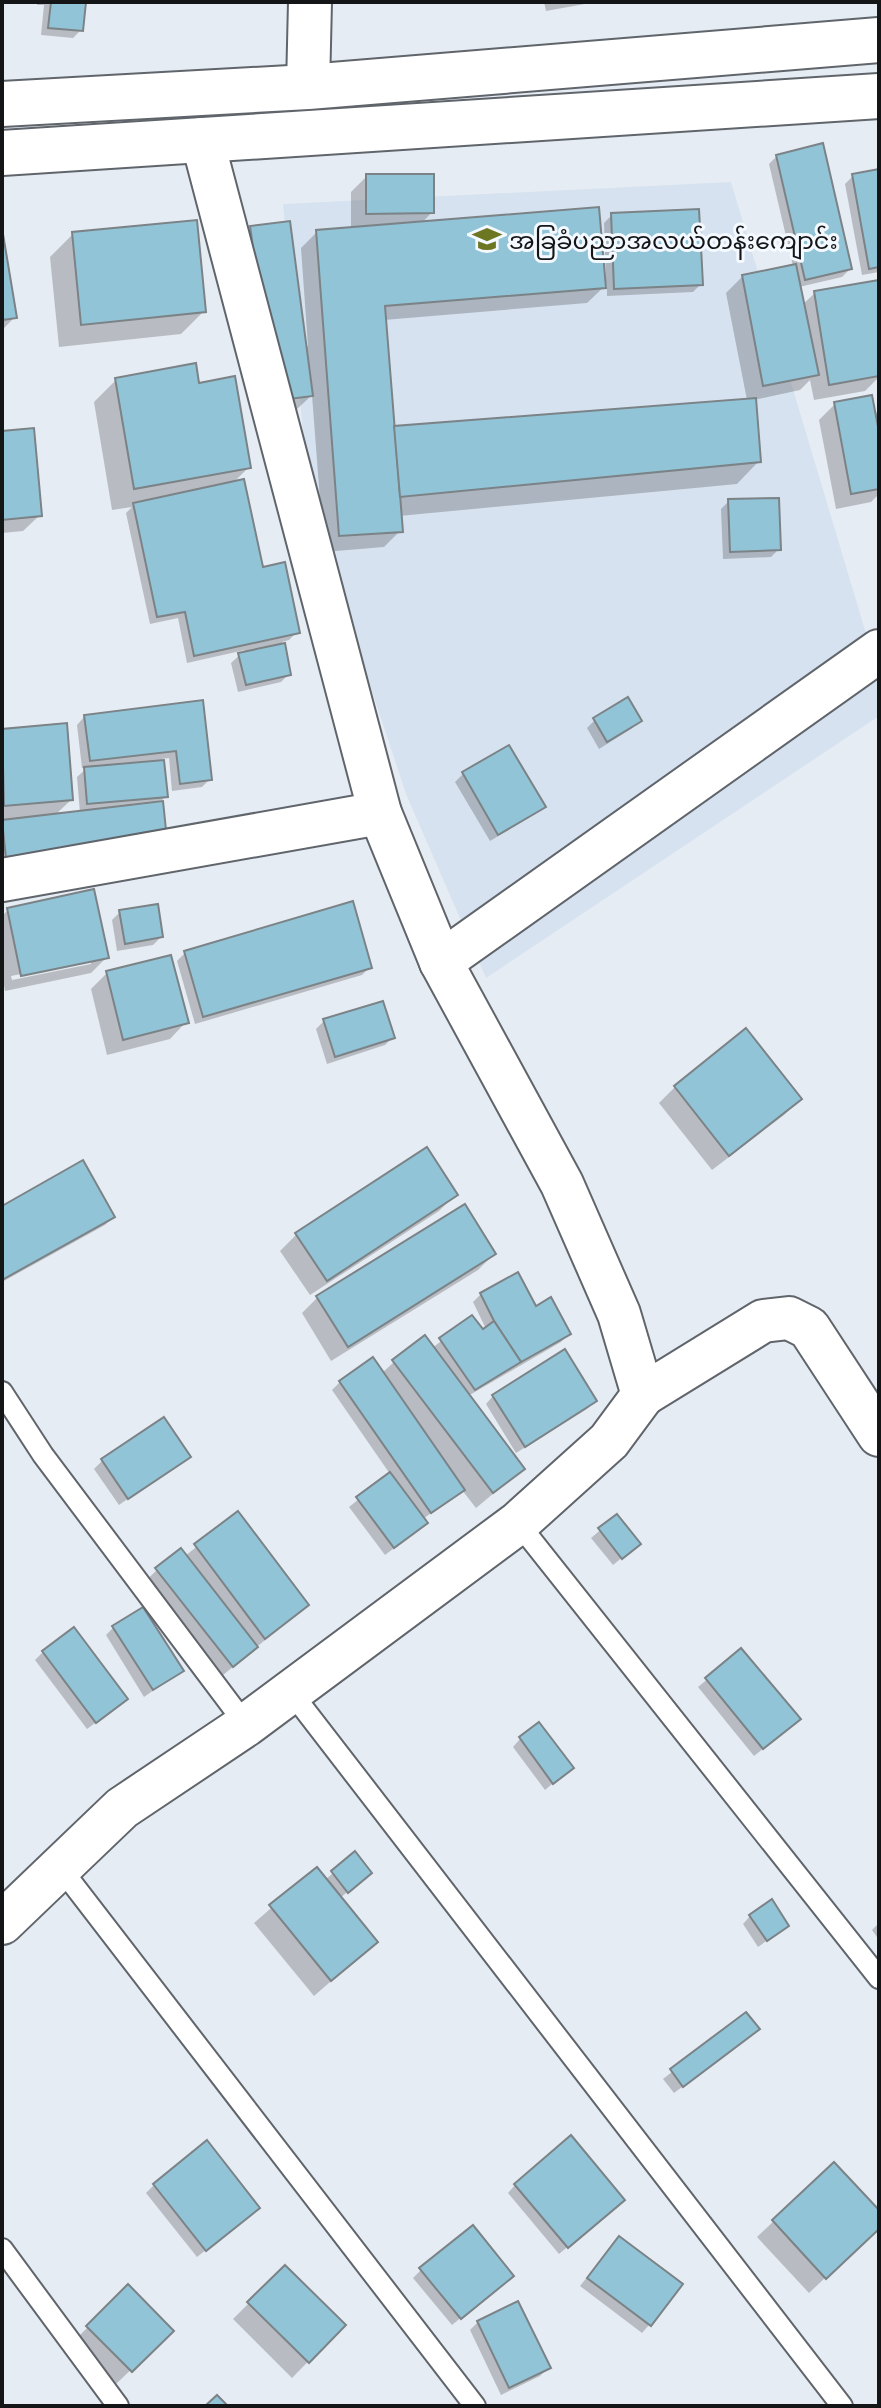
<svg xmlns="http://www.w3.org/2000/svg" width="881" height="2408" font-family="'Golos Text','Noto Sans Myanmar',sans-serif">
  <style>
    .built { fill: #d6e2ef }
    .shadow { fill: #0003; fill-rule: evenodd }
    .building { fill: #92c4d8; stroke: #7b8387; stroke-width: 2 }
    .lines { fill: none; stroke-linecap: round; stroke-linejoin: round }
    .lane-casing { stroke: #60656b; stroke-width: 24 }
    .street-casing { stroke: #60656b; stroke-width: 46 }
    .secondary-casing { stroke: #60656b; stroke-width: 48 }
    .lane { stroke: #fff; stroke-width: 20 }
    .street { stroke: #fff; stroke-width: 42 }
    .secondary { stroke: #fff; stroke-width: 44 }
    .labels { text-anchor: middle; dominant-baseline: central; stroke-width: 6; stroke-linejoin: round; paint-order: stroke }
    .poi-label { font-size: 24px; fill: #131517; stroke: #f4f9ff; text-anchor: start }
  </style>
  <rect width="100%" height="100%" fill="#e6ecf3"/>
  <polygon class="built" points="731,182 879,677 879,716 486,978 406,794 309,501 283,204"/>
  <g class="shadow">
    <polygon points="37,2 84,2 81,30 73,38 41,35 44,5 37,5"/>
    <polygon points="544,2 596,2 546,11"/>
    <polygon points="777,156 850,269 842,277 799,287 802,305 815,293 879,282 879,377 865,391 814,400 810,380 800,390 754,400 759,461 737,484 399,516 400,531 384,547 324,552 312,395 295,411 235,244 251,228 305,347 308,346 301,248 317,232 351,229 351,192 367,176 432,212 421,224 603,279 606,279 604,223 612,215 701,284 693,292 607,296 607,284 587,303 384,320 393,430 747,400 726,293 742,277 793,266 769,164"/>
    <polygon points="879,171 879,272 862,275 845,184 853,176"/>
    <polygon points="73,234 204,311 181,334 59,347 50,257"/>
    <polygon points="2,241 15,317 2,330"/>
    <polygon points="116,380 198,385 249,467 233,483 261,569 297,632 289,640 282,642 289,674 281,682 238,692 231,663 245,650 187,663 178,618 150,624 126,513 132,507 112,510 94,402"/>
    <polygon points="835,404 874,415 879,410 879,494 871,502 836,509 819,420"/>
    <polygon points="2,433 40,515 23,531 2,533"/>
    <polygon points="729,501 779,549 771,557 723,559 721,509"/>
    <polygon points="201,702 210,779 202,787 172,791 169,758 162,759 166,796 161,801 2,875 2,823 5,820 2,820 2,731 65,726 71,800 54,816 80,813 77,777 87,768 82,768 77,725 85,716"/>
    <polygon points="595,720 639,721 631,729 599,749 587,728"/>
    <polygon points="463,774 543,806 535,814 490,841 455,782"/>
    <path d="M8,910L107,957L91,973L5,991L2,974V916ZM91,960V964L12,980L11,976Z"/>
    <polygon points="120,912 161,937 153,945 117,951 112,920"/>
    <polygon points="185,953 370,967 362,975 195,1024 177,961"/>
    <polygon points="107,973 186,1022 170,1039 107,1055 91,989"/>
    <polygon points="324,1021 393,1037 385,1045 327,1064 316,1029"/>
    <polygon points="746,1031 800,1099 784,1115 712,1170 659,1103 675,1087"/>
    <polygon points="426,1150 455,1195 439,1211 310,1295 280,1251 296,1235"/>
    <polygon points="2,1208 113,1217 105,1225 2,1282"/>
    <polygon points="494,1254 478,1270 331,1361 302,1313 318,1297"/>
    <polygon points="481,1294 535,1308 569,1334 561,1342 468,1396 523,1469 476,1508 462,1490 423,1519 418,1530 385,1555 349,1507 390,1474 332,1390 340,1382 382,1373 394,1362 432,1348 472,1318 482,1331 486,1329 473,1302"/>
    <polygon points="493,1396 595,1401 587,1409 516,1453 486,1404"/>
    <polygon points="188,1457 119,1505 94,1469 102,1461"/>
    <polygon points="238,1514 307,1605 216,1681 141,1585 157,1570 185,1556"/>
    <polygon points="617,1516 639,1544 613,1565 591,1538"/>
    <polygon points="114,1627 181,1671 144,1697 106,1635"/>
    <polygon points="741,1651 790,1727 754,1756 698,1687"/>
    <polygon points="43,1652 118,1706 87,1729 35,1660"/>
    <polygon points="520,1739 571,1768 545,1790 513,1747"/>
    <polygon points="355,1854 362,1880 340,1898 376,1942 314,1996 254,1923 316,1869 325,1880"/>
    <polygon points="750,1916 787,1926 758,1947 743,1924"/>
    <polygon points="879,1923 879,1940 872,1930"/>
    <polygon points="746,2014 749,2037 674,2093 663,2079"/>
    <polygon points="834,2164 879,2213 879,2227 809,2293 757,2237"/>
    <polygon points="154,2185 249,2216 197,2257 146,2193"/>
    <polygon points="515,2185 614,2208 559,2254 508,2193"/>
    <polygon points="612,2246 649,2325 642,2333 580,2286"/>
    <polygon points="285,2267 344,2325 292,2378 233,2319"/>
    <polygon points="421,2270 503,2283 452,2325 413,2278"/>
    <polygon points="128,2287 171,2331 114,2386 72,2343"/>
    <polygon points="478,2322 548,2368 540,2376 501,2395 470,2330"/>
  </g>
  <g class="building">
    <polygon points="51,2 86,2 83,31 48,28"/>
    <polygon points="823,143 852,269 805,280 776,155"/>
    <polygon points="879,169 879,267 869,269 852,174"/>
    <polygon points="366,174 434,174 434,213 366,214"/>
    <polygon points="599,207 606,288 385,306 403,532 339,536 316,230"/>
    <polygon points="699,209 703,285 614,289 611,213"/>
    <polygon points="197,220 206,312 81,325 72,232"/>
    <polygon points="290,221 313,396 274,401 250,226"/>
    <polygon points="2,228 17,318 2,320"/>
    <polygon points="796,264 819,375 763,386 742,275"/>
    <polygon points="879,280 879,376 829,385 814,291"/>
    <polygon points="196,363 199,383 235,376 251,468 134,489 115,378"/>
    <polygon points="872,395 879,432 879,489 851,494 834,402"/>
    <polygon points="756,398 761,462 400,497 394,426"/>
    <polygon points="34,428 42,516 2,520 2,431"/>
    <polygon points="244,479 263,567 285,562 300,633 194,656 185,612 157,617 133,503"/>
    <polygon points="779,498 781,550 730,552 728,499"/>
    <polygon points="285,643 291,675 246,685 238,653"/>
    <polygon points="628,697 642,721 607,742 593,718"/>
    <polygon points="203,700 212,780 180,784 176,751 90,761 84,715"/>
    <polygon points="67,723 73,800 4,806 2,729"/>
    <polygon points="509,745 546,807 498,835 462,772"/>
    <polygon points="164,760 168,797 87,804 84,767"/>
    <polygon points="163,801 168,849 7,868 2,820"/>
    <polygon points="94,889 109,958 21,976 7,908"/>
    <polygon points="353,901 372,968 203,1017 184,951"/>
    <polygon points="158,904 163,937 125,944 119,910"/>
    <polygon points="171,955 189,1023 123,1040 106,971"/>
    <polygon points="383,1001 395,1038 335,1057 323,1019"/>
    <polygon points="746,1028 802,1099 729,1156 674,1086"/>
    <polygon points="427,1147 458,1195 327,1281 295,1233"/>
    <polygon points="83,1160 115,1217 2,1280 2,1206"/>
    <polygon points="465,1204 496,1254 348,1347 316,1296"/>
    <polygon points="518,1272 536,1306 551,1297 571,1334 521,1362 494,1321 480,1293"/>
    <polygon points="472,1315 483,1329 494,1321 521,1362 475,1390 439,1338"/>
    <polygon points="425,1335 525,1469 493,1493 392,1360"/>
    <polygon points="565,1349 597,1401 525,1447 492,1395"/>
    <polygon points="373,1357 465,1490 431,1513 339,1381"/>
    <polygon points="164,1417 191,1457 128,1499 101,1459"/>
    <polygon points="390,1472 428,1523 394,1548 356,1497"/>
    <polygon points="238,1511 309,1605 265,1639 194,1544"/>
    <polygon points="617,1514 641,1544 622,1559 598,1528"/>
    <polygon points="181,1548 258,1647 233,1667 155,1568"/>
    <polygon points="143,1607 184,1671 153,1690 112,1626"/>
    <polygon points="74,1627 128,1699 96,1723 42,1651"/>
    <polygon points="741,1648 801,1719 763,1749 705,1678"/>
    <polygon points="539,1722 574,1768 553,1784 519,1737"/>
    <polygon points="355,1851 372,1873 348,1893 331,1871"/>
    <polygon points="317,1867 378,1942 331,1981 269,1905"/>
    <polygon points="772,1899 789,1926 767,1941 749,1915"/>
    <polygon points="746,2012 760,2029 683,2087 670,2069"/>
    <polygon points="571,2135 625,2200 568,2248 514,2184"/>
    <polygon points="207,2140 260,2208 206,2251 153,2184"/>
    <polygon points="834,2162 879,2210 879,2229 826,2279 772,2220"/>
    <polygon points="473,2225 514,2276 461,2319 419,2268"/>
    <polygon points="619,2236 683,2284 651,2326 587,2278"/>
    <polygon points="285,2265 346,2325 309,2363 247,2302"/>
    <polygon points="128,2284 174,2331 132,2372 86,2326"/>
    <polygon points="518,2301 551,2368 509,2388 477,2321"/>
    <polygon points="217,2395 228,2406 205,2406"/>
  </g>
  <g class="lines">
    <defs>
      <g id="lane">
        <polyline points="2,1392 43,1455 246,1725"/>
        <polyline points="518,1523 879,1978"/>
        <polyline points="291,1692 842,2406"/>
        <polyline points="59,1866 475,2406"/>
        <polyline points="2,2249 118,2406"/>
      </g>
      <g id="street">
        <polyline points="308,87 310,2"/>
        <polyline points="2,880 380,813"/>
        <polyline points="441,962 879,651"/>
        <polyline points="643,1395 763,1321 789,1318 809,1328 879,1435"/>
        <polyline points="2,1923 122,1808 246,1725 518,1523 609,1441 643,1395 619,1314 562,1184 441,962 380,813 202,139"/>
      </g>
      <g id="secondary">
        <polyline points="2,104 308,87 879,40"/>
        <polyline points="2,153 879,96"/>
      </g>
    </defs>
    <use href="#lane" class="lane-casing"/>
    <use href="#street" class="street-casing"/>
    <use href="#secondary" class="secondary-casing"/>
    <use href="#lane" class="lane"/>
    <use href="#street" class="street"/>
    <use href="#secondary" class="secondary"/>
  </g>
  <defs>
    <symbol id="school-bare" viewBox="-9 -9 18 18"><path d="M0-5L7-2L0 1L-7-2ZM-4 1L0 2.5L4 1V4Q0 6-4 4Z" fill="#6d7722" stroke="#f4f9ff" stroke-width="2.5" paint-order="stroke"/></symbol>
  </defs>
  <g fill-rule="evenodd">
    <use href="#school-bare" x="467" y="219" width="40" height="40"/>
  </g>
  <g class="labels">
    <g class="poi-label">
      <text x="509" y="239">အခြခံပညာအလယ်တန်းကျောင်း</text>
    </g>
  </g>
  <rect width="881" height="2408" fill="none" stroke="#131517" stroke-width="8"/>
</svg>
